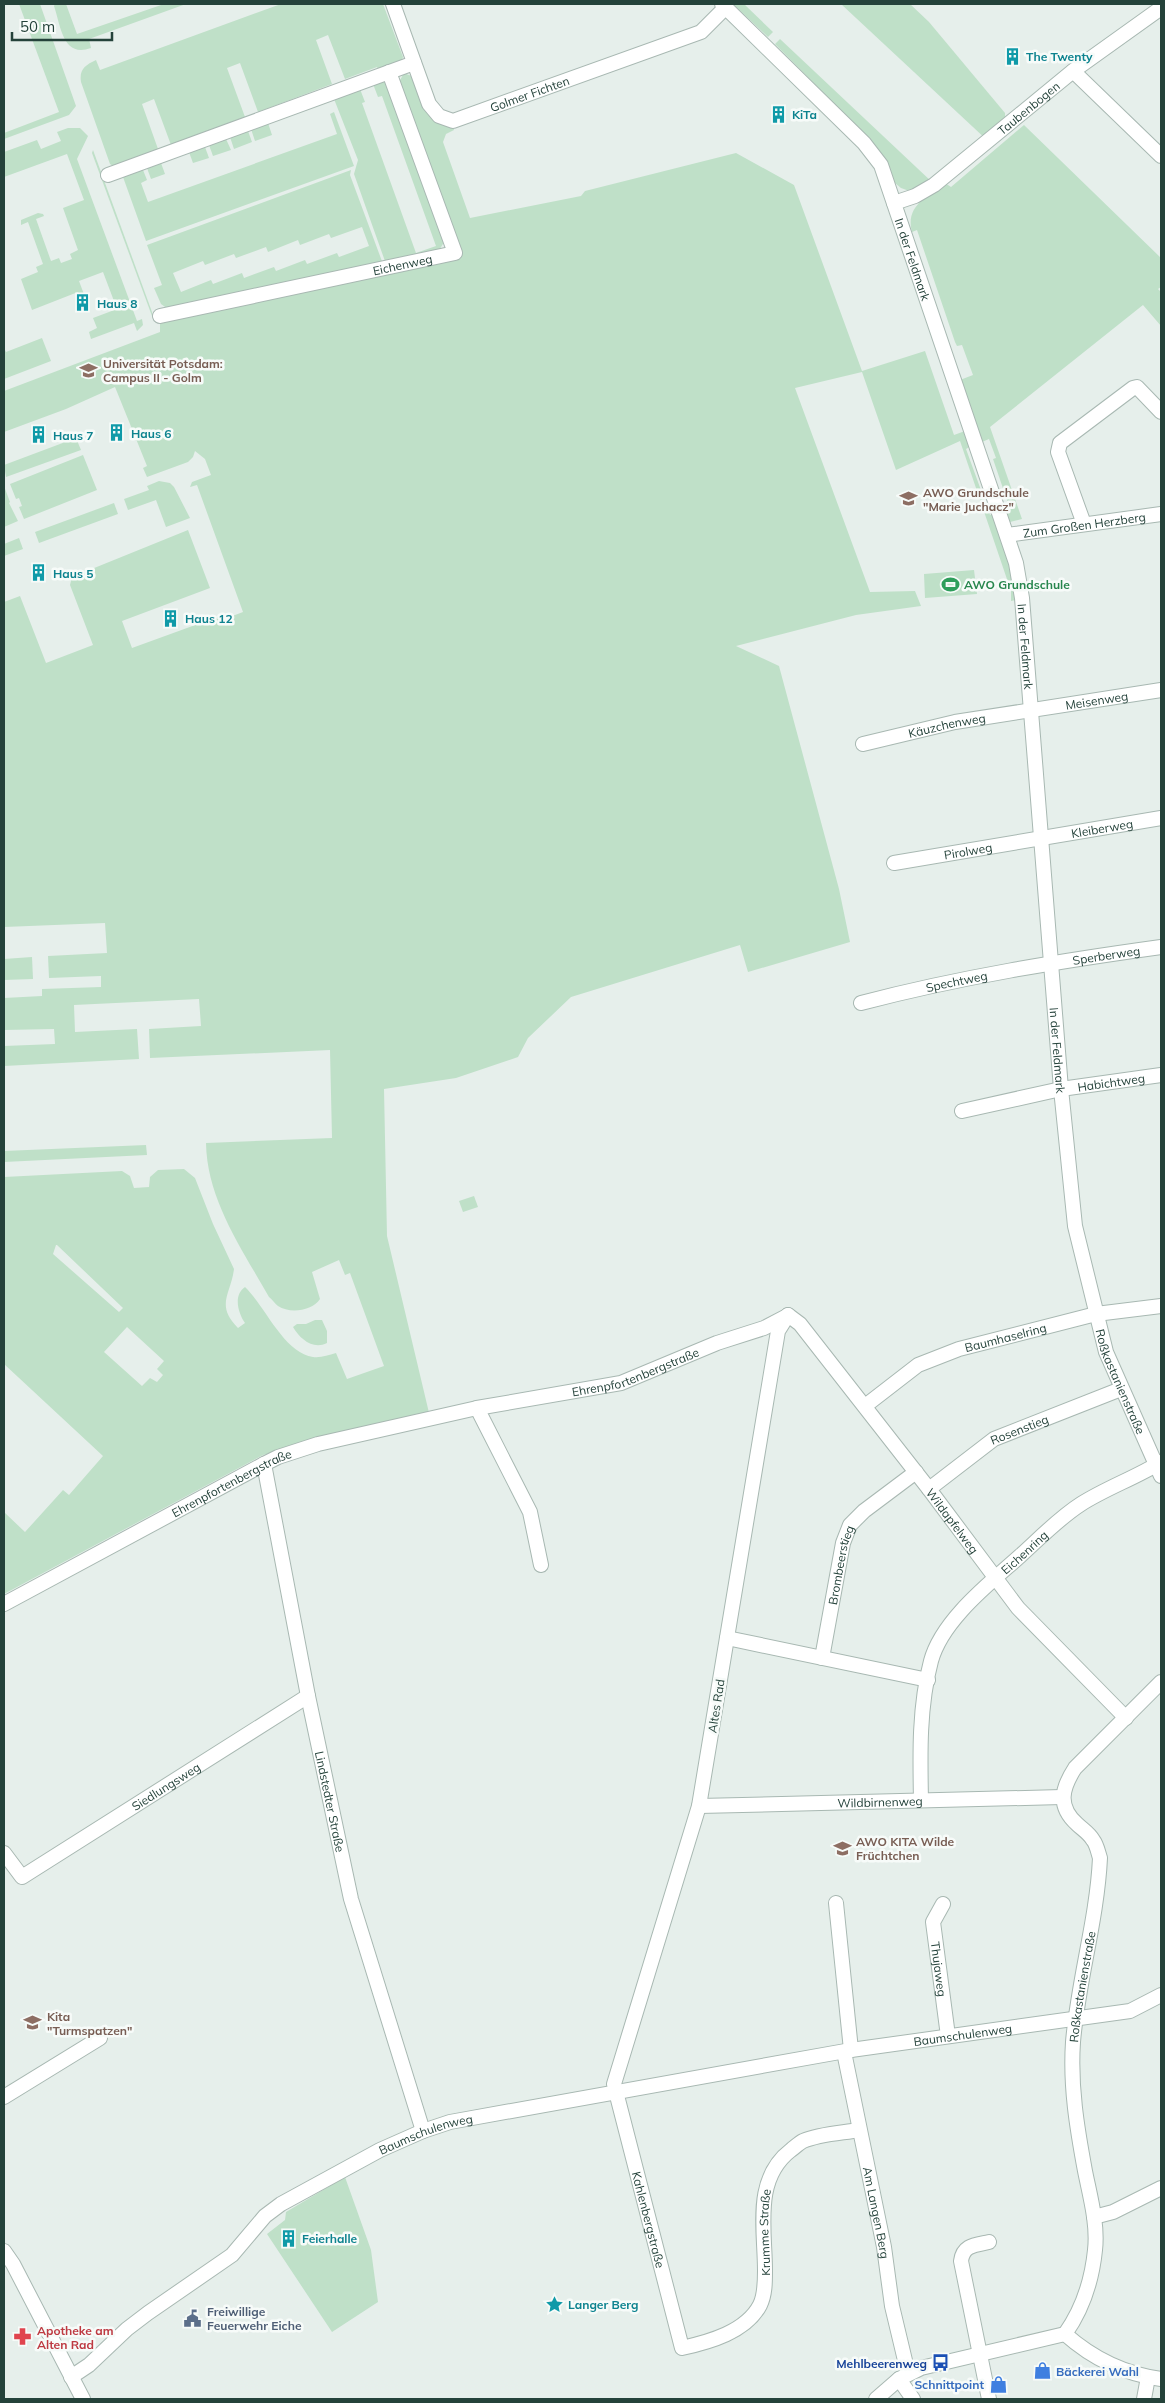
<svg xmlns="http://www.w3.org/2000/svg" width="1165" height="2403" font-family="Mulish,sans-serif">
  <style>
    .green { fill: #bfe0c8; fill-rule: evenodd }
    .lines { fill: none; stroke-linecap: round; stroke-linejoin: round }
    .minor-casing { stroke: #a8b8b2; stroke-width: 16 }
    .minor { stroke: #fff; stroke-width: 14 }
    .labels { text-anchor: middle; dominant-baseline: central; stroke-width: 5; stroke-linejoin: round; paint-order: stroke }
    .culture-label { font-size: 12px; font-weight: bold; fill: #0d838f; stroke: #f7fbf9; text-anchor: start }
    .street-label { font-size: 12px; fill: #24423a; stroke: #f7fbf9 }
    .education-label { font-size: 12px; font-weight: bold; fill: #785e54; stroke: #f7fbf9; text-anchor: start }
    .leisure-label { font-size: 12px; font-weight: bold; fill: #27864d; stroke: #f7fbf9; text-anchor: start }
    .service-label { font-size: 12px; font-weight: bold; fill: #4e5e75; stroke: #f7fbf9; text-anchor: start }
    .health-label { font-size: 12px; font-weight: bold; fill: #be3a42; stroke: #f7fbf9; text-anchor: start }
    .transit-label { font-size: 12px; font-weight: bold; fill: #164399; stroke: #f7fbf9; text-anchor: end }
    .shop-label { font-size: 12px; font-weight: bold; fill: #366cbe; stroke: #f7fbf9; text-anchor: start }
  </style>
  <rect width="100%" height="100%" fill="#e6efeb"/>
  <g class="green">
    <polygon points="19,4 40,4 76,106 69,115 4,139 4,133 59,112"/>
    <path d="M55,4H66L77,34L164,4H186L89,39L91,48C63,58 61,27 54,6Z"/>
    <path d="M281,4H383L403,57L401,63L379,71L377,67L345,79L328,35L316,40L332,84L258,112L240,63L227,68L245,117L171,145L154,99L142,104L158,149L113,166L110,164L81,82C79,70 85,65 96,60L100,70Z"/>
    <polygon points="733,4 744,4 773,32 768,37"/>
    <polygon points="841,4 910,4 929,22 1005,113 1005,126 988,141"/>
    <polygon points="780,39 933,183 912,192 901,188 895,183 876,146 775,44"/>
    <path d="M404,73L414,77L453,125L454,130L446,134L443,142L470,218L581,196L585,191L736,153L794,185L862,371L925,351L954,435L965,431L971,446L966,449L990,515L994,513L1011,564L1016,600L1011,601V591L960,441L896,470L862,372L795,388L870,592L915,591L921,606L856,615L736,646L779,666L839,889L850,942L748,972L740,945L571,997L528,1038L518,1057L456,1078L384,1089L387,1236L430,1417L300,1444L263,1455L4,1594V1512L25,1532L63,1490L69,1495L103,1456L4,1364V1177L122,1171L130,1176L134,1188L149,1187L150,1177L158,1170L184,1169L195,1178L213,1224L234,1269C231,1294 215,1305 238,1328L245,1323C238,1313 233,1295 245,1287C265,1306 284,1353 313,1357C321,1358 328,1355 336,1353L347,1379L384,1366L350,1273L345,1275L339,1260L312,1272L320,1299C312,1311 290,1314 278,1306C275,1304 272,1299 269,1297C242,1249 207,1200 206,1143L332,1138L330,1050L150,1058L149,1029L201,1026L199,999L74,1005L75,1032L137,1029L139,1059L4,1066V1046L55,1044L54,1029L4,1030V998L42,996V989L101,987V976L49,978L48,956L107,953L105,923L4,927V602L20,596L46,663L93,645L70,585L72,577L188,530L210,588L122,621L132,648L220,616L222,620L243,612L197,485L190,487L192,482L211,475L205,459L195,451L193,457L188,462L147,477L143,468L147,466L115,387L66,409L4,432V391L160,332V316L168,309L161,304L154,288L162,285L147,245L351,170L350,175L383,264H386L354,174L358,160L334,99L360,89L365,102L362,103L416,253L436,246L382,96L378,97L373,84L383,81L386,83L446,239L438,252L455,253L399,82ZM362,227L369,246L339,257L337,253L307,264L305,260L276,271L274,267L244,278L242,273L213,284L211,280L181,292L173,273L203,261L205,265L234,254L236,258L266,247L268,252L298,240L300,245L329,234L331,238ZM56,1245H57L123,1308L119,1312L53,1254ZM127,1327L164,1361L157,1369L163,1375L157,1382L150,1378L142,1386L104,1352Z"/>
    <polygon points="334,112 354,166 146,241 123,177 143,170 147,180 141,183 148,202 337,134 330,114"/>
    <polygon points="268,123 272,135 255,141 251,129"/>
    <path d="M1024,125L1161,258V287L1158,289L1161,292V326L1143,305L990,427L1022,519L1010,522L1005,508L1009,506L993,459L996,458L989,439L982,442L960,380L973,375L962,345L957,346L955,342L917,230L912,232C905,206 927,197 945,183L951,187Z"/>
    <polygon points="68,128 80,128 88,136 77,159 137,321 142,319 143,325 137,331 134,323 91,339 89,332 97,328 93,318 117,309 103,272 79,281 85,297 81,298 78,292 32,310 21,279 38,272 36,267 43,264 28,222 21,225 21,220 38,213 43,214 44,216 36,219 51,261 59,258 61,263 72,259 70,254 78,250 63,208 84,200 67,154 4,177 4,152 37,140 41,149 61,141 57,132"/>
    <polygon points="248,131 252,142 234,149 230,137"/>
    <polygon points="226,139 231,150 213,156 209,145"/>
    <polygon points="205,147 209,158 193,163 189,152"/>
    <polygon points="93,150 152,312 152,316 92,153"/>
    <polygon points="161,163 165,174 151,179 147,168"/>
    <polygon points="42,338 51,361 4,379 4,348 6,352"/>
    <polygon points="76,438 81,450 6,477 4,465"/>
    <polygon points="83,455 97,490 24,519 19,507 22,506 19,498 16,499 10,484"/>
    <polygon points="159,481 170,483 174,487 190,518 166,527 156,500 128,510 124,499 149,490 147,486"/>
    <polygon points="4,486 10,502 9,503 18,521 4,527"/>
    <polygon points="114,503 118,514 39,543 35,532"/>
    <polygon points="19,538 23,549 4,556 4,544"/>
    <polygon points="974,570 977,594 925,598 924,574"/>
    <polygon points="32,957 33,979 4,980 4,959"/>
    <polygon points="146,1145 147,1155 4,1162 4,1151"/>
    <polygon points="474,1196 478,1207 463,1212 459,1201"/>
    <path d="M315,1320H322L327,1331V1343C313,1350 300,1339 293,1327L297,1324H306Z"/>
    <polygon points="345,2177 371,2250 378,2302 332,2332 267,2234 285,2220 286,2212"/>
  </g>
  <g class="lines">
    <defs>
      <g id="minor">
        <path id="s1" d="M393,4L429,104L439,116L453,121L701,32L726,7"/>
        <path id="s2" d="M722,4L864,143L881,165L1016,563L1022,598L1061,1089L1075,1226L1106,1352L1161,1476"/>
        <polyline points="1073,71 1161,156"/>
        <polyline points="108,175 414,63"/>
        <path id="s3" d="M894,203L915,196L934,185L1073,71L1161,8"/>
        <path id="s4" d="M160,316L455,253L389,72"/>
        <polyline points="1084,524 1058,452 1060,443 1133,388 1137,387 1161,412"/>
        <path id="s5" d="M1007,535L1161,514"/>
        <path id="s6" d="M863,744L955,722L1161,690"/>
        <path id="s7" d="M894,863L1161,818"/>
        <path id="s8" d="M861,1003C960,977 1060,961 1161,947"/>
        <path id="s9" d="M962,1111L1061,1089L1161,1075"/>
        <path id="s10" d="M788,1315L778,1331L699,1806L614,2084L682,2348C709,2342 746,2332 760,2305C765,2295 765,2282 765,2271C765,2229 753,2179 791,2150C794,2148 799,2143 803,2141C819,2134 842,2133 859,2130"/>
        <path id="s11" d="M788,1315L800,1324L929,1489L1018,1608L1126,1718"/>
        <path id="s12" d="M865,1406L918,1365L959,1349L1096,1314L1161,1306"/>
        <polyline points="477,1408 530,1512 541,1565"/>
        <path id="s13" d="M264,1464L308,1696L351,1899L423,2131"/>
        <path id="s14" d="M929,1489L994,1439L1121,1389"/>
        <path id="s15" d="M4,1604L264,1464L278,1457L318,1444L477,1408L621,1383L717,1343L764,1328L787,1316"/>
        <polyline points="727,1638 928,1680"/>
        <path id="s16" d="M822,1658L843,1543L850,1525L864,1511L916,1472"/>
        <path id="s17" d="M921,1800C920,1754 919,1706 931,1661C942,1620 990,1583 1020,1556C1040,1538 1059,1518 1081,1504C1106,1488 1135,1478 1161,1462"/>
        <path id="s18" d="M699,1806L1062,1797"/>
        <path id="s19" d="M4,1853L22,1877L308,1696"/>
        <polyline points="836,1903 851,2050"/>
        <path id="s20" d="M943,1904L933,1922L948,2036"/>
        <path id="s21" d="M844,2052L884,2247L892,2306L908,2373"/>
        <polyline points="4,2097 100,2038"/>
        <polyline points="1094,2217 1113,2212 1161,2188"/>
        <path d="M989,2242C975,2245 963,2245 961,2261L989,2399"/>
        <polyline points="4,2251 13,2264 83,2399"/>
        <path id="s22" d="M1065,2334C1082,2310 1092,2280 1095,2250C1098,2224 1090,2196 1085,2171C1077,2128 1070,2086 1073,2042C1078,1981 1097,1920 1100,1858C1098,1852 1097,1845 1093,1840C1089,1833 1082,1829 1077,1824C1057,1806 1062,1788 1075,1768L1161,1682"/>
        <path d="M1065,2334C1092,2358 1125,2374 1161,2379"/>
        <path id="s23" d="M71,2377L89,2365L127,2329L148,2313L232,2255L265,2216L281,2204L380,2150L423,2131L450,2122L851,2050L1130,2011L1161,1995"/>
        <polyline points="899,2379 913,2399"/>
        <polyline points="876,2399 899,2379 921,2368 1065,2334"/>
        <polyline points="1144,2399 1148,2377"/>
      </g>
    </defs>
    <use href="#minor" class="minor-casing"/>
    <use href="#minor" class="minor"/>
  </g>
  <defs>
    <symbol id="building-bare" viewBox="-9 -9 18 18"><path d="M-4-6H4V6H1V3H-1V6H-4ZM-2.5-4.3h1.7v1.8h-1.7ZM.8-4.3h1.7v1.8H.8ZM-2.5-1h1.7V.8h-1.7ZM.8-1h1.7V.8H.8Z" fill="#0f9aa8" stroke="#f7fbf9" stroke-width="2.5" paint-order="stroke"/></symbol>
    <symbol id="university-bare" viewBox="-9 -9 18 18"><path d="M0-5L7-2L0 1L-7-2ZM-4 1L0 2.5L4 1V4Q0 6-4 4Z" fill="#8d6e63" stroke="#f7fbf9" stroke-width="2.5" paint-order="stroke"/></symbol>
    <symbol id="school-bare" viewBox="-9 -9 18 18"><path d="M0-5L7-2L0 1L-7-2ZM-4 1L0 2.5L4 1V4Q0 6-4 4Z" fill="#8d6e63" stroke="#f7fbf9" stroke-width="2.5" paint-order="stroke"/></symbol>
    <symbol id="stadium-bare" viewBox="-9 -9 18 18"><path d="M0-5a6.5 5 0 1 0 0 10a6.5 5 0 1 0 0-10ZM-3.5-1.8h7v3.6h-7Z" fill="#2e9e5b" stroke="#f7fbf9" stroke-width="2.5" paint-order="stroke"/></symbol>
    <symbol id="sight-bare" viewBox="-9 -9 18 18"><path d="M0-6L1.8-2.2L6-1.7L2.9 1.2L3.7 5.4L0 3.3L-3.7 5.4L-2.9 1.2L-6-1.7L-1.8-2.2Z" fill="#0f9aa8" stroke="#f7fbf9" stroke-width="2.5" paint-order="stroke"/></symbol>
    <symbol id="civic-bare" viewBox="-9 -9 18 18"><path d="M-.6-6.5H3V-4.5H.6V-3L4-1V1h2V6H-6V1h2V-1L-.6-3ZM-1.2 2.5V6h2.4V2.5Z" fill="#5c6f8a" stroke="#f7fbf9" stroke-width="2.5" paint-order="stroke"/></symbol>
    <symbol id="pharmacy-bare" viewBox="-9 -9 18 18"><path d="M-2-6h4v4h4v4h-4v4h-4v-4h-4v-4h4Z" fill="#e0444e" stroke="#f7fbf9" stroke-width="2.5" paint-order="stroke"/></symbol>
    <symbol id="bus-bare" viewBox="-9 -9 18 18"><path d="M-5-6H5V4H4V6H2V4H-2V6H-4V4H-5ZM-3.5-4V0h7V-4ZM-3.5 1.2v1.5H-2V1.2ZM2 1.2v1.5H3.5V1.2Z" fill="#1a4fb4" stroke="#f7fbf9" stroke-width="2.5" paint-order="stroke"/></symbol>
    <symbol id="shop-bare" viewBox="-9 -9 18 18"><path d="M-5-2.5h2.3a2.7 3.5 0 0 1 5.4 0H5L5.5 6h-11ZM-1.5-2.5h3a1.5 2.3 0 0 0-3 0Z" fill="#3f7fe0" stroke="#f7fbf9" stroke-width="2.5" paint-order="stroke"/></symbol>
  </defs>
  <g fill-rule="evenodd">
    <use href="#building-bare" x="1000" y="44" width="25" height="25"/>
    <use href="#building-bare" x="766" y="102" width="25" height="25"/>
    <use href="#building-bare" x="70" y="290" width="25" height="25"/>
    <use href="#university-bare" x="76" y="358" width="25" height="25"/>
    <use href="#building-bare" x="104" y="420" width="25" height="25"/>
    <use href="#building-bare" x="26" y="422" width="25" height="25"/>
    <use href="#school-bare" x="896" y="486" width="25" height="25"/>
    <use href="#building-bare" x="26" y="560" width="25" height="25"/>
    <use href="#stadium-bare" x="938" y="572" width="25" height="25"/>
    <use href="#building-bare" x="158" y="606" width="25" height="25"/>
    <use href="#school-bare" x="830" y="1836" width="25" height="25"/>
    <use href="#school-bare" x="20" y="2010" width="25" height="25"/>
    <use href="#building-bare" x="276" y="2226" width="25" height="25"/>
    <use href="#sight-bare" x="542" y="2292" width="25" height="25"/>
    <use href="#civic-bare" x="180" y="2306" width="25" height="25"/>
    <use href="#pharmacy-bare" x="10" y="2324" width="25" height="25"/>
    <use href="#bus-bare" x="928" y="2350" width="25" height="25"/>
    <use href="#shop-bare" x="1030" y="2358" width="25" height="25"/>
    <use href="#shop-bare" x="986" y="2372" width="25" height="25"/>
  </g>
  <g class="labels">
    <g class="culture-label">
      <text x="1026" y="56">The Twenty</text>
      <text x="792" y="114">KiTa</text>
      <text x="97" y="303">Haus 8</text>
      <text x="131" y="433">Haus 6</text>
      <text x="53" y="435">Haus 7</text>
      <text x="53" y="573">Haus 5</text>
      <text x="185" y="618">Haus 12</text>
      <text x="302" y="2238">Feierhalle</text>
      <text x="568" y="2304">Langer Berg</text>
    </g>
    <g class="street-label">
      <text stroke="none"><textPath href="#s1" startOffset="218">Golmer Fichten</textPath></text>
      <text stroke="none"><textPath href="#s3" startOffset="166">Taubenbogen</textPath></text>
      <text stroke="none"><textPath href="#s2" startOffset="326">In der Feldmark</textPath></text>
      <text stroke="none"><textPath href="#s4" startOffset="248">Eichenweg</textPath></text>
      <text stroke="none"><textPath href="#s5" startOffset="78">Zum Großen Herzberg</textPath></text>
      <text stroke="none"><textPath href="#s2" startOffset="731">In der Feldmark</textPath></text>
      <text stroke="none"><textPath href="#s6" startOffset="238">Meisenweg</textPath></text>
      <text stroke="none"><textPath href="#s6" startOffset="86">Käuzchenweg</textPath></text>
      <text stroke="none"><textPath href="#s7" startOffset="211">Kleiberweg</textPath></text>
      <text stroke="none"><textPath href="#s7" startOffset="75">Pirolweg</textPath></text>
      <text stroke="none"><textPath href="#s8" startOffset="250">Sperberweg</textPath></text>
      <text stroke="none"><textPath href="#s8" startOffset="98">Spechtweg</textPath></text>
      <text stroke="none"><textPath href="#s2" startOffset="1136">In der Feldmark</textPath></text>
      <text stroke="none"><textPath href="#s9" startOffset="152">Habichtweg</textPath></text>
      <text stroke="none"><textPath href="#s12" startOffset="159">Baumhaselring</textPath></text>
      <text stroke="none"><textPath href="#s15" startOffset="679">Ehrenpfortenbergstraße</textPath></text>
      <text stroke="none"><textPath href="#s2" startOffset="1475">Roßkastanienstraße</textPath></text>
      <text stroke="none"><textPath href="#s14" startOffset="109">Rosenstieg</textPath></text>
      <text stroke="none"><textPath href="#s15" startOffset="258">Ehrenpfortenbergstraße</textPath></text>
      <text stroke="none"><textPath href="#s11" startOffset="264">Wildapfelweg</textPath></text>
      <text stroke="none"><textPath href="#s17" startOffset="285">Eichenring</textPath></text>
      <text stroke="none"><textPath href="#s16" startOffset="95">Brombeerstieg</textPath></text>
      <text transform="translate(716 1706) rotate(-81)">Altes Rad</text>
      <text stroke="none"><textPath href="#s19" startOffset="200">Siedlungsweg</textPath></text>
      <text stroke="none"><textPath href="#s13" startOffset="344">Lindstedter Straße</textPath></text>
      <text stroke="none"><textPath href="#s18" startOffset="181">Wildbirnenweg</textPath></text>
      <text stroke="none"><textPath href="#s20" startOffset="68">Thujaweg</textPath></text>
      <text stroke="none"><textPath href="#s22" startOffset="356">Roßkastanienstraße</textPath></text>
      <text stroke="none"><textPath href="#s23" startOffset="982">Baumschulenweg</textPath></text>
      <text stroke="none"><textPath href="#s23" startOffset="435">Baumschulenweg</textPath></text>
      <text stroke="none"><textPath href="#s21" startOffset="164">Am Langen Berg</textPath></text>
      <text stroke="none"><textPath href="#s10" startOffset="931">Kahlenbergstraße</textPath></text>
      <text stroke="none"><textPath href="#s10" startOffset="1229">Krumme Straße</textPath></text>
    </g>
    <g class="education-label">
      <text x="103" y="363">Universität Potsdam:<tspan x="103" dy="14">Campus II - Golm</tspan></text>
      <text x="923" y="492">AWO Grundschule<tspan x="923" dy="14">"Marie Juchacz"</tspan></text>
      <text x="856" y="1841">AWO KITA Wilde<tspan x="856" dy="14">Früchtchen</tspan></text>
      <text x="47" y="2016">Kita<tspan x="47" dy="14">"Turmspatzen"</tspan></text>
    </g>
    <g class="leisure-label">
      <text x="964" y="584">AWO Grundschule</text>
    </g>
    <g class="service-label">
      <text x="207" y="2311">Freiwillige<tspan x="207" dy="14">Feuerwehr Eiche</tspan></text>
    </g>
    <g class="health-label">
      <text x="37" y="2330">Apotheke am<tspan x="37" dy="14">Alten Rad</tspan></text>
    </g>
    <g class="transit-label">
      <text x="927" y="2363">Mehlbeerenweg</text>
    </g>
    <g class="shop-label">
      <text x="1056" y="2371">Bäckerei Wahl</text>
      <text x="984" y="2384" text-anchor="end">Schnittpoint</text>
    </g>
  </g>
  <rect width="1165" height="2403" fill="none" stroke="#24423a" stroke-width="10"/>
  <path d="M12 32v8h100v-8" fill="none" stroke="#24423a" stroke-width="2.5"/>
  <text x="20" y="32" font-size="15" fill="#24423a" stroke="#f7fbf9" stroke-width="4" paint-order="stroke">50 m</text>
</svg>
